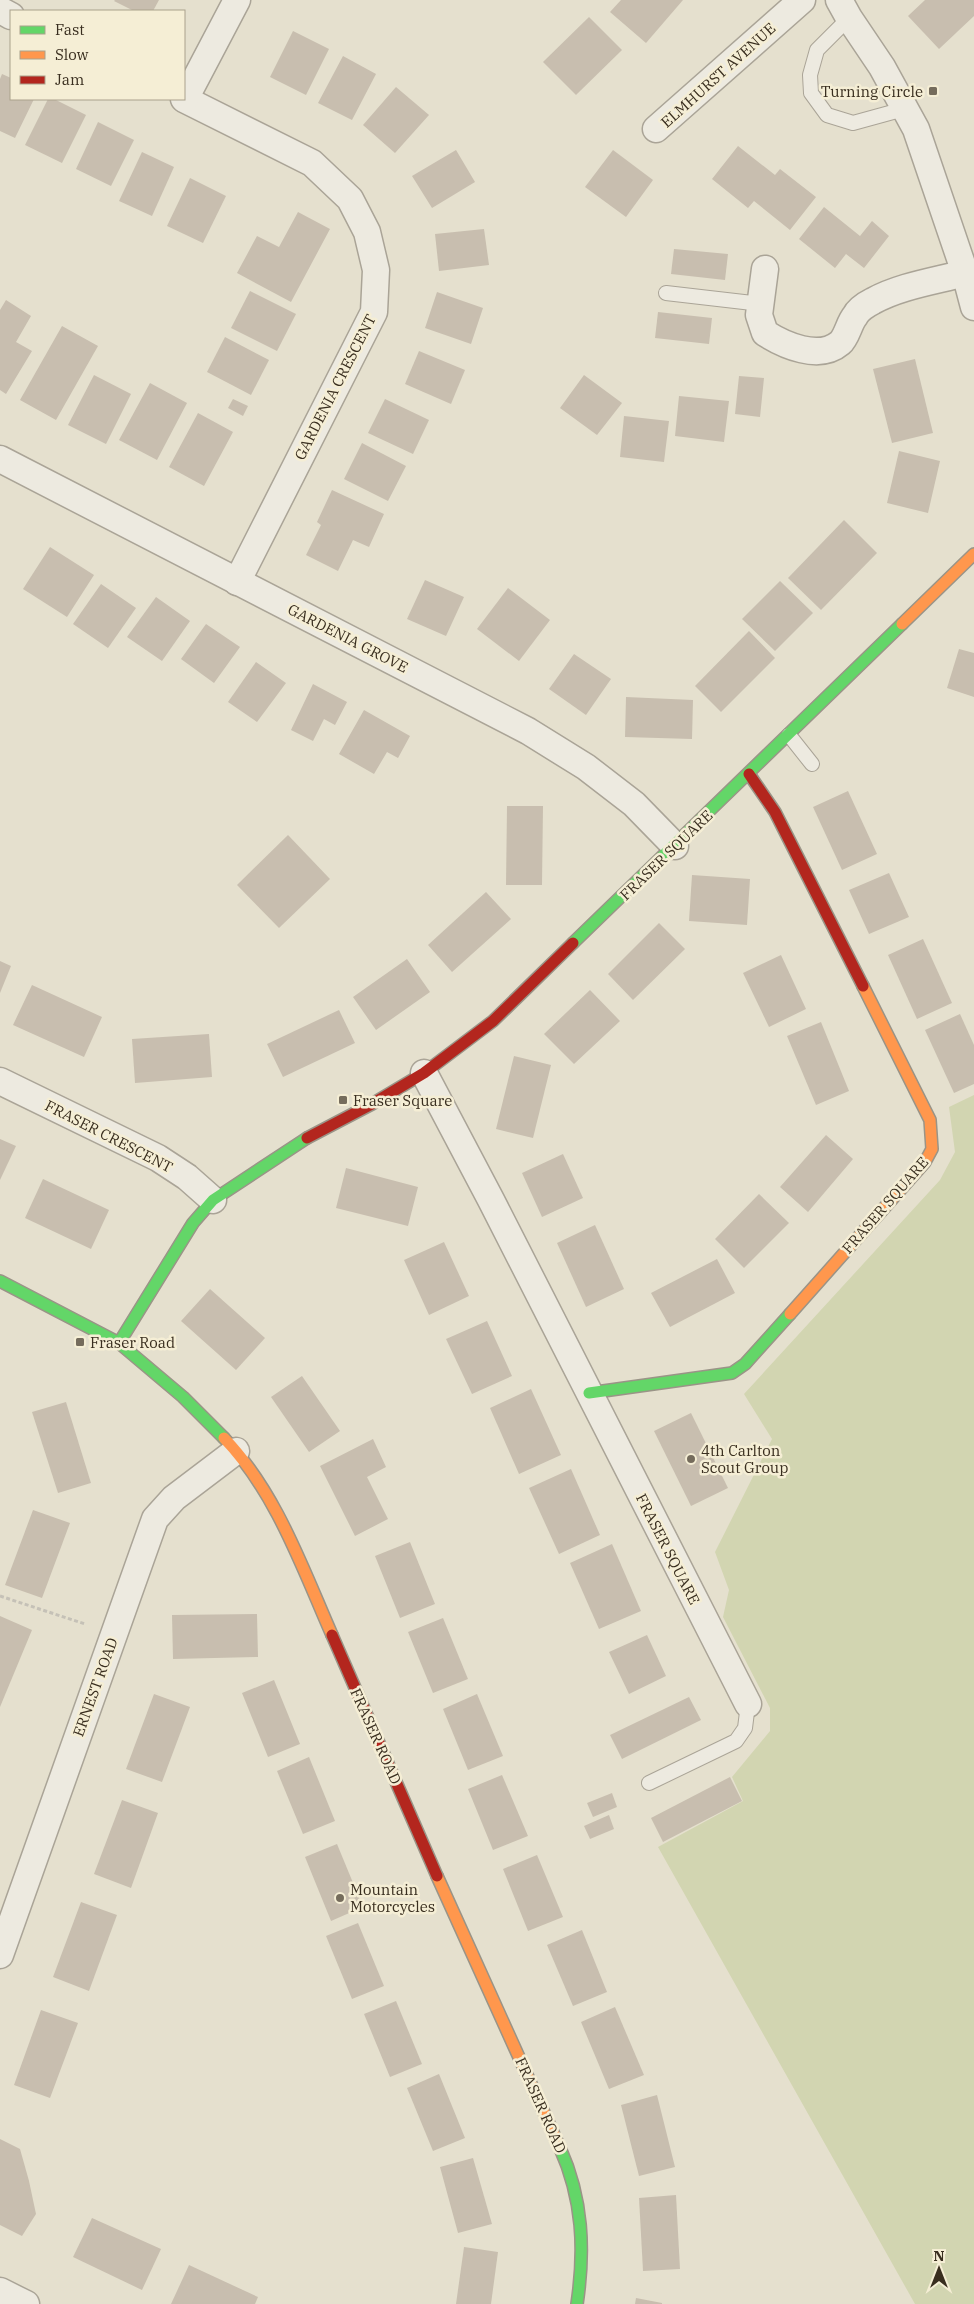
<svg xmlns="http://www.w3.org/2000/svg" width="974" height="2304" font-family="'IBM Plex Serif',serif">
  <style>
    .green { fill: #d2d5b1 }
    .building { fill: #c8beaf }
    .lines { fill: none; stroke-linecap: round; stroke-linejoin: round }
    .lane-casing { stroke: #aaa497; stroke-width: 16 }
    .street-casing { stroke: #aaa497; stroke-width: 29 }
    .fast-casing { stroke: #9a9487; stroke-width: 14 }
    .slow-casing { stroke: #9a9487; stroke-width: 14 }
    .jam-casing { stroke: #9a9487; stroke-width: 14 }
    .path { stroke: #c5c1b7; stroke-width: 3; stroke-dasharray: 4 2.5; stroke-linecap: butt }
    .lane { stroke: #edeae0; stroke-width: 14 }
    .street { stroke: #edeae0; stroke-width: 26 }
    .fast { stroke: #63d668; stroke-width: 11 }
    .slow { stroke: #ff974d; stroke-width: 11 }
    .jam { stroke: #b3261e; stroke-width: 11 }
    .poi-dot { fill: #756c5c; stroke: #f5eed5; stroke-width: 2 }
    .labels { text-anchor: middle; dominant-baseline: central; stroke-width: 5; stroke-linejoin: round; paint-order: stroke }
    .street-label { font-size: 15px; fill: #392e1f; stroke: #f5eed5 }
    .poi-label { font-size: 15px; fill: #392e1f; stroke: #f5eed5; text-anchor: start }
  </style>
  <rect width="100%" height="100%" fill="#e5e0ce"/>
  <polygon class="green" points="974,1095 974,2304 915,2304 658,1847 743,1801 732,1777 770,1731 770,1708 723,1617 729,1590 715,1552 772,1439 744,1394 940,1180 955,1152 949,1107"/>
  <g class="building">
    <polygon points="115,0 159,0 153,11 134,11 114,1"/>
    <polygon points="621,0 683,0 646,43 610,12"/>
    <polygon points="925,0 974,0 974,16 939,49 908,16"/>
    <polygon points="589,17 622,50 576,95 543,62"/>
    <polygon points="293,31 329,49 306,95 270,77"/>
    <polygon points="343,56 376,74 352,120 318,103"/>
    <polygon points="2,74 11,78 11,99 34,99 15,138 0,131 0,79"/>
    <polygon points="396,87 429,115 395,153 363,125"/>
    <polygon points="48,99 54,99 86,115 62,163 25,145"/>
    <polygon points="98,122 134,140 111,186 76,169"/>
    <polygon points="738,146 775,175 780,169 816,197 790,230 754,201 748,208 712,179"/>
    <polygon points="456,150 475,182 432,208 412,176"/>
    <polygon points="613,150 653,180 626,217 585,187"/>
    <polygon points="142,152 174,167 152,216 119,201"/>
    <polygon points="190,178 226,196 203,243 167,226"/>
    <polygon points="824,207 860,236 872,221 889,236 864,268 846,254 835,268 799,239"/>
    <polygon points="298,212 330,229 291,302 237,273 257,236 279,247"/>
    <polygon points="484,229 489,265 439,271 435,234"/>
    <polygon points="674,249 728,254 725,280 671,274"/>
    <polygon points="250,291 296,314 277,351 231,328"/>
    <polygon points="437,292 483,308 471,344 425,328"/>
    <polygon points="6,300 31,316 16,342 32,351 6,394 0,390 0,310"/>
    <polygon points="658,312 712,318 709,344 655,338"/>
    <polygon points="62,326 98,346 56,420 20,400"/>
    <polygon points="225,337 269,360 251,395 207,372"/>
    <polygon points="419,351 465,370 451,404 405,384"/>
    <polygon points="915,359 933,433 892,443 873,369"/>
    <polygon points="94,375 131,394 106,444 68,425"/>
    <polygon points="584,375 622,403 597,435 560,408"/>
    <polygon points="739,376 764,378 760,417 735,414"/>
    <polygon points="150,383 187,403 157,460 119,440"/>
    <polygon points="679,396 729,401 724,442 675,436"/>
    <polygon points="233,399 248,406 243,416 228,408"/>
    <polygon points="385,399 429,420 413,454 368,433"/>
    <polygon points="198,413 233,432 204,486 169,467"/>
    <polygon points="624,416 669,421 664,462 620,457"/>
    <polygon points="362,443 406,466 388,501 344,479"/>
    <polygon points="899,451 940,461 928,513 887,503"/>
    <polygon points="332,490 384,514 369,547 353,540 338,571 306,555 321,525 317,522"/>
    <polygon points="844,520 877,553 821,610 788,578"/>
    <polygon points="50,547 94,575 67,617 23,589"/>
    <polygon points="425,580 464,597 446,636 407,619"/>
    <polygon points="780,581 813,613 775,651 742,619"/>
    <polygon points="101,584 136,608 108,648 73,624"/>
    <polygon points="508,588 550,620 519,661 477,629"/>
    <polygon points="156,597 190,621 162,661 127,637"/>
    <polygon points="206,624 240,647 214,683 181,659"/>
    <polygon points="749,631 775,658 721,712 695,686"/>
    <polygon points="959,649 974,653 974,697 947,688"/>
    <polygon points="574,654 611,679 586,715 549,689"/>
    <polygon points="256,662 286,683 257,722 228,702"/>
    <polygon points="313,684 347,702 335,725 324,719 313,741 291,730"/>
    <polygon points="626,697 693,700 692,739 625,737"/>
    <polygon points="364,710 410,736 398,758 387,752 374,774 339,754"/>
    <polygon points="848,791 877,854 842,870 813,807"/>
    <polygon points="507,806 543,806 542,885 506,885"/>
    <polygon points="288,835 330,879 279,928 237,885"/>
    <polygon points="889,873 909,917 869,934 849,890"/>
    <polygon points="692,875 750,879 747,925 689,921"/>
    <polygon points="486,892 511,919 452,972 428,945"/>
    <polygon points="659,923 685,949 633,1000 608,974"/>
    <polygon points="923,939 952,1003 917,1019 888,955"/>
    <polygon points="781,955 806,1009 769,1027 743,973"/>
    <polygon points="407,959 430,992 376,1030 353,997"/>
    <polygon points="0,961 11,966 0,993"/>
    <polygon points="32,985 102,1017 84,1057 13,1025"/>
    <polygon points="590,990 620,1021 574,1064 544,1034"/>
    <polygon points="339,1010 355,1043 283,1077 267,1044"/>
    <polygon points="960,1014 974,1045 974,1084 954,1093 925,1030"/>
    <polygon points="821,1022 849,1091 816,1105 787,1036"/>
    <polygon points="209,1034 212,1077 135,1083 132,1039"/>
    <polygon points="514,1056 551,1065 533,1138 496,1129"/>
    <polygon points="826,1135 853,1159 808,1212 780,1187"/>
    <polygon points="0,1139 16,1146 0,1180"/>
    <polygon points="563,1154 583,1198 542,1217 522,1173"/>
    <polygon points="346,1168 418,1187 408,1226 336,1208"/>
    <polygon points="43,1179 109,1210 91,1249 25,1218"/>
    <polygon points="759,1194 789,1223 744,1268 715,1239"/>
    <polygon points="595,1225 624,1289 586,1307 557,1243"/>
    <polygon points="444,1242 469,1296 429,1315 404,1260"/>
    <polygon points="717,1259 735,1293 670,1327 651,1293"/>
    <polygon points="210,1289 265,1338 236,1370 181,1321"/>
    <polygon points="487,1321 512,1376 472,1394 446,1339"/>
    <polygon points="302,1376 340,1431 309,1452 271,1397"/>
    <polygon points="531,1389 561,1455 519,1474 490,1408"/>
    <polygon points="66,1402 91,1483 58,1493 32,1412"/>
    <polygon points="691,1413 728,1488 691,1506 654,1431"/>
    <polygon points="373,1439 386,1467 367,1477 388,1519 355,1536 320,1466"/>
    <polygon points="571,1469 600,1535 559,1554 529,1488"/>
    <polygon points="33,1510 70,1523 42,1598 5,1585"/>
    <polygon points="410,1542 435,1604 400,1618 375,1556"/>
    <polygon points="612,1544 641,1611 599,1629 570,1563"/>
    <polygon points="257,1614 258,1657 173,1659 172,1615"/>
    <polygon points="0,1616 32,1630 0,1707"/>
    <polygon points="443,1618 468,1679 433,1693 408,1632"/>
    <polygon points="647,1635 666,1676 629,1694 609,1652"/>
    <polygon points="274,1680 300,1744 268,1757 242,1693"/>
    <polygon points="154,1694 190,1707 162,1782 126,1769"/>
    <polygon points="477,1694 503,1756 468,1770 443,1709"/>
    <polygon points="689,1697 701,1720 622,1759 610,1735"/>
    <polygon points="309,1757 335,1821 303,1834 277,1771"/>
    <polygon points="502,1775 528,1836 493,1850 468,1789"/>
    <polygon points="730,1777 742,1801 663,1842 651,1818"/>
    <polygon points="612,1793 617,1807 593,1817 587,1803"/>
    <polygon points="122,1800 158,1813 131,1888 94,1874"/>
    <polygon points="609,1815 614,1829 590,1839 584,1826"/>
    <polygon points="337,1844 363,1907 331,1921 305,1857"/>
    <polygon points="537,1855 563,1917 528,1931 503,1869"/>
    <polygon points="81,1902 117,1915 89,1991 53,1977"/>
    <polygon points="358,1923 384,1986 352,1999 326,1936"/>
    <polygon points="582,1930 607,1992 573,2006 547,1945"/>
    <polygon points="396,2001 422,2064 390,2077 364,2014"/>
    <polygon points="615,2007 644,2075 609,2089 581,2022"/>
    <polygon points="41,2010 78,2023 50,2098 14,2085"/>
    <polygon points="439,2074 465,2138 433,2151 407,2088"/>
    <polygon points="657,2095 675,2167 639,2176 621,2105"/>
    <polygon points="0,2139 20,2149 29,2181 36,2214 22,2236 0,2225"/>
    <polygon points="473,2158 492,2224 458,2233 440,2167"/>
    <polygon points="676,2195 680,2269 643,2271 639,2198"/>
    <polygon points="92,2218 161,2249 142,2290 73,2257"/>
    <polygon points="464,2247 498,2252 491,2304 456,2304"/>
    <polygon points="189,2265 258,2297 255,2304 171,2304"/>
    <polygon points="636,2298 662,2303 662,2304 635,2304"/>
  </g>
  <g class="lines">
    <defs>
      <g id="lane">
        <polyline points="849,18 817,50 810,75 811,93 827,115 853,123 904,109"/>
        <polyline points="666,293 761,304"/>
        <polyline points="789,735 812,764"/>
        <polyline points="649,1783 736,1741 745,1728 748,1704"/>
      </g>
      <g id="street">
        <polyline points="839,0 849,18 882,67 916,129 965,273 974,307"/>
        <polyline points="0,10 11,16"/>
        <polyline points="184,99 312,163 350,199 367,232 376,270 374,312 237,582"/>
        <polyline points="185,99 237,0"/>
        <polyline points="656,129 802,0"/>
        <path d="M765,269L759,315L765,333C784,345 819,361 840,343C847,337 849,323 855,316C858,310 867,304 873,301C900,286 935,281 965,273"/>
        <polyline points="0,459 528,731 586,767 634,804 675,846"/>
        <polyline points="424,1073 491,1200 748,1704"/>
        <polyline points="0,1081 158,1158 187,1177 213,1200"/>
        <polyline points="0,1955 155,1519 174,1498 236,1451"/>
        <polyline points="0,2291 26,2304"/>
      </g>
      <g id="fast">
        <polyline points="573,943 902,624"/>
        <polyline points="0,1281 119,1343 183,1397 224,1438"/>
        <polyline points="119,1343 193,1223 213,1200 307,1138"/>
        <polyline points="589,1393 732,1373 745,1364 790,1314"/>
        <path d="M560,2148C583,2199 585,2250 577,2304"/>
      </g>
      <g id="slow">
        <polyline points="902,624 974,554"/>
        <polyline points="790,1314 925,1162 932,1149 930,1120 863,986"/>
        <path d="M224,1438C276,1492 302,1567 332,1635"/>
        <polyline points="437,1876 560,2148"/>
      </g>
      <g id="jam">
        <polyline points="749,774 775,812 863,986"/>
        <polyline points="307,1138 372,1104 424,1073 493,1021 573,943"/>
        <polyline points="332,1635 437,1876"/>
      </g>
    </defs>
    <use href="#lane" class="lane-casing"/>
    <use href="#street" class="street-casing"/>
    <use href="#fast" class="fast-casing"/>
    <use href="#slow" class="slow-casing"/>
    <use href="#jam" class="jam-casing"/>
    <polyline class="path" points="0,1596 85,1624"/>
    <use href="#lane" class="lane"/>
    <use href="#street" class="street"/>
    <use href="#fast" class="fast"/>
    <use href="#slow" class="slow"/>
    <use href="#jam" class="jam"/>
  </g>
  <g class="poi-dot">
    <rect x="928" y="86" width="10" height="10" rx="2.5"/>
    <rect x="338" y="1095" width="10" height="10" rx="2.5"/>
    <rect x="75" y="1337" width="10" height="10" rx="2.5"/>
    <circle cx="691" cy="1459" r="5"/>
    <circle cx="340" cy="1898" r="5"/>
  </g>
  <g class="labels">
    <g class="street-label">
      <text transform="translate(718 75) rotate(-42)">ELMHURST AVENUE</text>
      <text transform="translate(335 387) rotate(-63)">GARDENIA CRESCENT</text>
      <text transform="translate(348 638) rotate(27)">GARDENIA GROVE</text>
      <text transform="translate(666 855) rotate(-44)">FRASER SQUARE</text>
      <text transform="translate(109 1136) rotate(27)">FRASER CRESCENT</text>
      <text transform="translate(885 1205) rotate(-49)">FRASER SQUARE</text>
      <text transform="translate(668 1549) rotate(63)">FRASER SQUARE</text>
      <text transform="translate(95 1687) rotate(-70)">ERNEST ROAD</text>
      <text transform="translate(376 1736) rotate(66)">FRASER ROAD</text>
      <text transform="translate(541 2105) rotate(66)">FRASER ROAD</text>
    </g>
    <g class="poi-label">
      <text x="923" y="91" text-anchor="end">Turning Circle</text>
      <text x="353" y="1100">Fraser Square</text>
      <text x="90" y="1342">Fraser Road</text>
      <text x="701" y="1450">4th Carlton<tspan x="701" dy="17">Scout Group</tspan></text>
      <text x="350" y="1889">Mountain<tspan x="350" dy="17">Motorcycles</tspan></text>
    </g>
  </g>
  <rect x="10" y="10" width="175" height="90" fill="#f5eed5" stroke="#aaa18c"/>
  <rect x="20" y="26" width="25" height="8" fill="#63d668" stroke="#aaa18c"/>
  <text x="55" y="35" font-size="15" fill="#392e1f">Fast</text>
  <rect x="20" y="51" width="25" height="8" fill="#ff974d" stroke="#aaa18c"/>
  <text x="55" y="60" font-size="15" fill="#392e1f">Slow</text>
  <rect x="20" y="76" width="25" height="8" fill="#b3261e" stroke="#aaa18c"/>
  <text x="55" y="85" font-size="15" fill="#392e1f">Jam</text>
  <g transform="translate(939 2269)" stroke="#f5eed5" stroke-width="4" paint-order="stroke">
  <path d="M0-4L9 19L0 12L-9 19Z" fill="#392e1f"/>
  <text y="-8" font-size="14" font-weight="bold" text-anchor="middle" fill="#392e1f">N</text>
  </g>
</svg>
